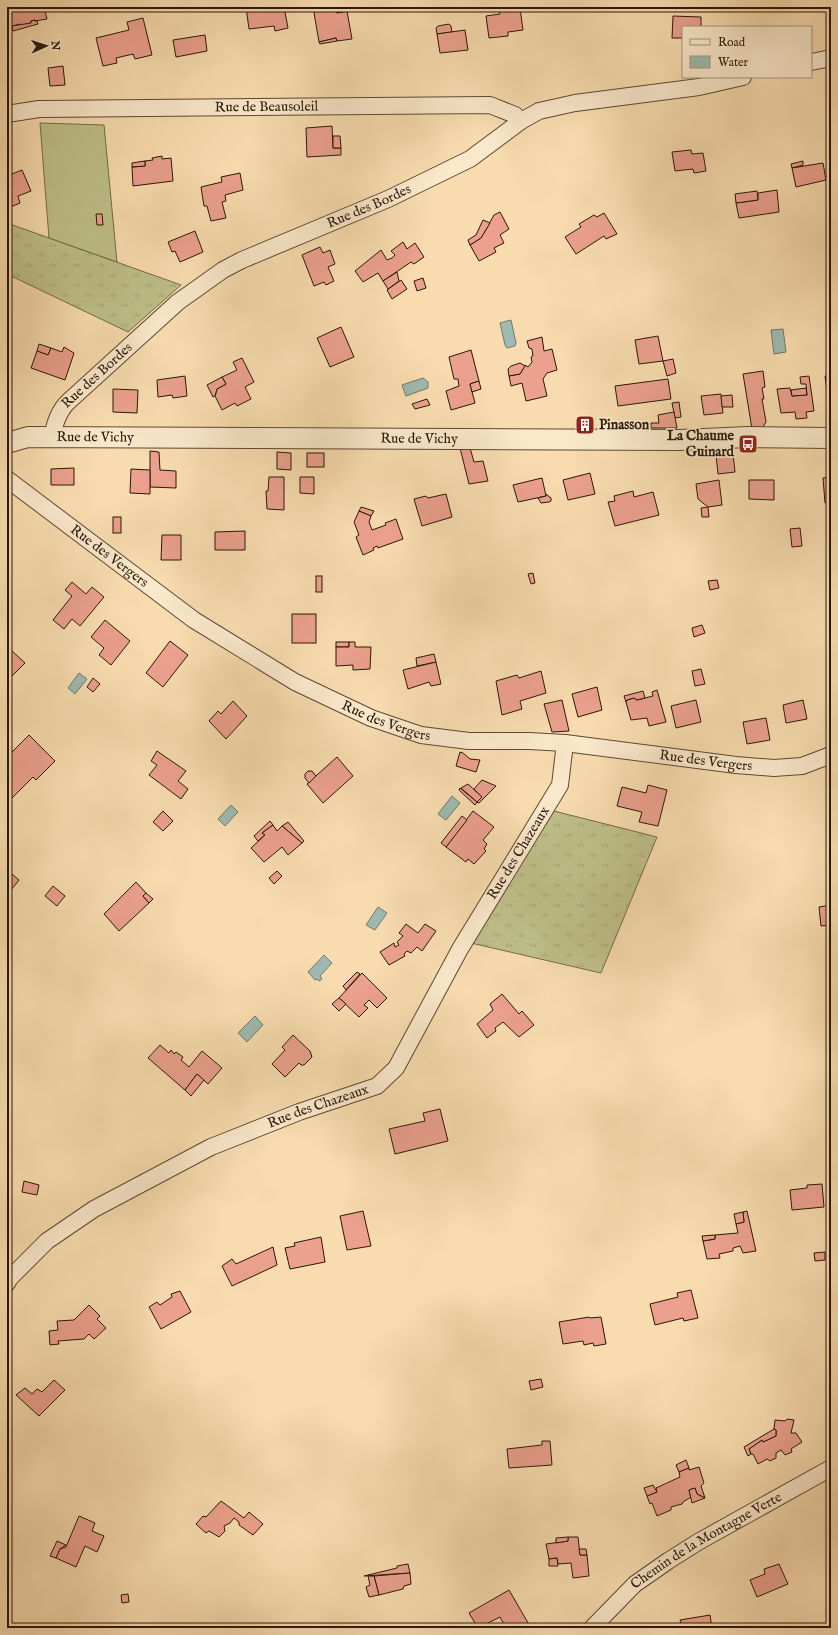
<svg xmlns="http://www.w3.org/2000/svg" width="838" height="1635" font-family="'IM FELL English',serif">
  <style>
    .grass { fill: url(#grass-tufts); stroke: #746c49 }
    .garden { fill: #bfc089; stroke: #746c49 }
    .water { fill: #9ebab1; stroke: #6f796e }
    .building { fill: #eca18e; stroke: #291709 }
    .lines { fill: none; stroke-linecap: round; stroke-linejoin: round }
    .minor-casing { stroke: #5d4832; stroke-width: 18 }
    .tertiary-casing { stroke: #5d4832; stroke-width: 22 }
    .minor { stroke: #fae8cb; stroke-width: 16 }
    .tertiary { stroke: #fae8cb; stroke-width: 20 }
    .labels { text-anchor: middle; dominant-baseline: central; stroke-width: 3.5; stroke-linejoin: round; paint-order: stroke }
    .street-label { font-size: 14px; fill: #291709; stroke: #fae8cb }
    .poi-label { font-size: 14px; font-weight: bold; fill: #291709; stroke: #fae8cb; text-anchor: start }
  </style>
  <defs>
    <pattern id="grass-tufts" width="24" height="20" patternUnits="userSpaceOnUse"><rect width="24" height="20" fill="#bfc089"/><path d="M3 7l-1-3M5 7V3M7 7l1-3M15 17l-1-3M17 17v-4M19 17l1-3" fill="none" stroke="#a4a475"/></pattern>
  </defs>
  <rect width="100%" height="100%" fill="#f8dcaf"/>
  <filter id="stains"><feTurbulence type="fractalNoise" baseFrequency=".005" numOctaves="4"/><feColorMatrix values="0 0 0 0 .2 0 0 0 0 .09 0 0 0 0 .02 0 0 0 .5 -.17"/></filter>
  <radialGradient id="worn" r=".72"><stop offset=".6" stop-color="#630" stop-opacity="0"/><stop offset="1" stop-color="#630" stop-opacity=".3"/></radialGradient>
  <g class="grass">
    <polygon points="7,223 181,285 128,332 7,274"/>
    <polygon points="554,811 657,837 601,973 471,943"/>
  </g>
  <polygon class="garden" points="40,123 104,125 117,262 49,238"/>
  <g class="water">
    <polygon points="511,320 516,343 515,346 507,348 505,345 500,323"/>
    <polygon points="783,329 786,352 774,354 771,330"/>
    <polygon points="423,378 428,382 428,388 406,396 402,385"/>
    <polygon points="79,673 87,679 75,694 68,688"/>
    <polygon points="452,796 460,803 446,820 438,814"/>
    <polygon points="231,805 238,812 225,826 218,819"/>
    <polygon points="378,907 387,913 375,930 366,925"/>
    <polygon points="324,955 332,963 320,976 322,979 319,981 317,979 315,980 308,972"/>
    <polygon points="255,1016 263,1025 247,1042 238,1033"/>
  </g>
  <g class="building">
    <polygon points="7,7 44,7 47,19 35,21 35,20 31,21 31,23 22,25 20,24 12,26"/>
    <polygon points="246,7 284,7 288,28 275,31 274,26 249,29"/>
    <polygon points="313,7 336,7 337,13 347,11 352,39 337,41 336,38 319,42"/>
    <polygon points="336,7 346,7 347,11 337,13"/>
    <polygon points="520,8 523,30 508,32 508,36 489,38 486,16 500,14 499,10"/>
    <polygon points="673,16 701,17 701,27 683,27 683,38 672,38"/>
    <polygon points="143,18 152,55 135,59 133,54 116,58 117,63 103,66 96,38 129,30 127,22"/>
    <polygon points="35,20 35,21 37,21 38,24 13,31 12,26 31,23 31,21"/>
    <polygon points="449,24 451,26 452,32 437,34 436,28 438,26"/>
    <polygon points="465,30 468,50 440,53 437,34"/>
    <polygon points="205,35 207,51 176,57 173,40"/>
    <polygon points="336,38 337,41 320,44 319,42"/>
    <polygon points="63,66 65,85 50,86 48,68"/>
    <polygon points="332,126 333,148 341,148 341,155 307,157 306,128"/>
    <polygon points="333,136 340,136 341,148 333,148"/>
    <polygon points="691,150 692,154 703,153 706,171 694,173 693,169 675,171 672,152"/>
    <polygon points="162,156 162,159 171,158 173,181 133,186 132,167 145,166 145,161 153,160 152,158"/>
    <polygon points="145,161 145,166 132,167 132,163"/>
    <polygon points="803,161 803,165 792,168 791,164"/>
    <polygon points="823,163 826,180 796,187 792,168"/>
    <polygon points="22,170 31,191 18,196 20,203 8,208 7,206 7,176"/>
    <polygon points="240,173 243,190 225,195 226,201 222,202 226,218 211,221 207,206 204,206 201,187 222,182 221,177"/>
    <polygon points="777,190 779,212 739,218 736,203 758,200 758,193"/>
    <polygon points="757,191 758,200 736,203 735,194"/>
    <polygon points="500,212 509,229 500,235 504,243 494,248 496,252 479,261 470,245 481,238 494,215"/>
    <polygon points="604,213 617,234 606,239 604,236 576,254 565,237 581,227 579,224 594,215 597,217"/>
    <polygon points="96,214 102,214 103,225 97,225"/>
    <polygon points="483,220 490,223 481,238 470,245 468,240 476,235"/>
    <polygon points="195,231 203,252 180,262 175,251 172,252 168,242"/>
    <polygon points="403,242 407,249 415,243 424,257 414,264 411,262 383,281 378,273 363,282 355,271 381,250 387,260 392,258 395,255 391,251"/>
    <polygon points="320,247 323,253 330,250 335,264 328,267 334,281 326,285 324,282 314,286 302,255"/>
    <polygon points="397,272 399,281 388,289 383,281"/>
    <polygon points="423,278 426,288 417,291 414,281"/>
    <polygon points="401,280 407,289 392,299 387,290"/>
    <polygon points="341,327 354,357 330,367 317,338"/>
    <polygon points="658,336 663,361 639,364 635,340"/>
    <polygon points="542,337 544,351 552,349 557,370 547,373 543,379 547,396 526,401 522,383 511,386 509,376 520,374 525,365 528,367 532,362 531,357 533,356 532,349 529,348 527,341"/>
    <polygon points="39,344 51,348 48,355 37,351"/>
    <polygon points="64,347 74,353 65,380 31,368 37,351 48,355 51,348 62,352"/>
    <polygon points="471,350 479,381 470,384 475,403 451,410 446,391 459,386 458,379 454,379 449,357"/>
    <polygon points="242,358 254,382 245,387 251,399 237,406 235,403 222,410 215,396 217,389 226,384 222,377 237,370 233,362"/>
    <polygon points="673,359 676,373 667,376 663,361"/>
    <polygon points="520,363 525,366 520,374 509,376 508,369 511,366"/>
    <polygon points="763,371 765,387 762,388 764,399 762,399 766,422 761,430 752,429 743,374"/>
    <polygon points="831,375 831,392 827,392 825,376"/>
    <polygon points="185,376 187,396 173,398 172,395 158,397 157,380"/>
    <polygon points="809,376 814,411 806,412 807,418 796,419 795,412 781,413 777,389 790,388 792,396 807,395 806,384 801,384 800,377"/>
    <polygon points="222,377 226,384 217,389 215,396 213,397 207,385"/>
    <polygon points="668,379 671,399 618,406 615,386"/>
    <polygon points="479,381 481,389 472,392 470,384"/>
    <polygon points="806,388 807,395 792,396 791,390"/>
    <polygon points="113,389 138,390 137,413 113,412"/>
    <polygon points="721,394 723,413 704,415 701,396"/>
    <polygon points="732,395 733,407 722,407 721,396"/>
    <polygon points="427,399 430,405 415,409 412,404"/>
    <polygon points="679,402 681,417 675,418 672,403"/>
    <polygon points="674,412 677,428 651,428 651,423 659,423 658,415"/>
    <polygon points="460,448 470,448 474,462 483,461 488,481 469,484"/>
    <polygon points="715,450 732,451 733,453 716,455"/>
    <polygon points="150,451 159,452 160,470 176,471 176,488 150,487"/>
    <polygon points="277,452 291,453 291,470 277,469"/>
    <rect x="307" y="453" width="17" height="14"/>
    <polygon points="733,453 735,472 718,474 716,455"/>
    <polygon points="74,468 74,485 51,485 51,469"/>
    <polygon points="131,469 150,470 150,494 130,493"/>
    <polygon points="590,473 595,494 568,500 563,480"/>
    <polygon points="269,477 284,477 284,510 267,509 266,491 268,491"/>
    <polygon points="300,477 314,477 314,494 300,493"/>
    <polygon points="831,477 831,503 825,503 823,478"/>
    <polygon points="542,478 546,496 518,502 513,485"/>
    <polygon points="719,480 722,505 708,507 698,499 696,484"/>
    <polygon points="749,480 774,480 774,500 749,499"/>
    <polygon points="633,491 634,497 653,492 659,515 615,526 608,502 615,501 614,496"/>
    <polygon points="446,494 452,517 422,526 414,499 426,496 428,498"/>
    <polygon points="546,494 551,498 551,501 549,502 541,503 538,498 546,496"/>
    <polygon points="361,507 374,511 371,516 359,511"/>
    <polygon points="708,507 709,517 702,517 701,508"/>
    <polygon points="359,511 371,516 369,522 372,530 386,525 385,523 396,519 403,539 378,548 377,546 373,548 374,550 363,555 356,537 359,535 354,522"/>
    <rect x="113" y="517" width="8" height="16"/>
    <polygon points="800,528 802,546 792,547 790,529"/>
    <polygon points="245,531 245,550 215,550 215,532"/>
    <polygon points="162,535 181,535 181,560 161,560"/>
    <polygon points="533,573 535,583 531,584 528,574"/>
    <rect x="316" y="576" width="6" height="16"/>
    <polygon points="717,580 719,588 710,590 708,581"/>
    <polygon points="72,582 86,594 92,587 104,597 80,626 72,619 64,629 53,620 72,596 65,590"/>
    <rect x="292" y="614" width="24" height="29"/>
    <polygon points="105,620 130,641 111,665 99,655 104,648 91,637"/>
    <polygon points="702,625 705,633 694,637 692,628"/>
    <polygon points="170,641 188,655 163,687 146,673"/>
    <rect x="336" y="642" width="13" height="5"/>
    <polygon points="349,642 355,642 355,647 371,647 370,669 353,670 353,665 336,666 336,647 349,647"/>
    <polygon points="11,650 25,663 7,681 7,654"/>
    <polygon points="434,654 436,662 417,666 416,658"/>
    <polygon points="436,662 441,684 431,686 429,682 408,689 403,670"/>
    <polygon points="701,669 705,684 695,686 692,671"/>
    <polygon points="541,671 546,693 520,701 522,709 502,715 496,681 517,675 519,678"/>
    <polygon points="93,678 100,684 93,692 87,687"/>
    <polygon points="597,687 602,710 578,717 572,694"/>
    <polygon points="657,690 666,722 649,726 647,718 631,720 626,702 627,700 634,698 637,700 653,696 652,692"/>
    <polygon points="643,691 645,698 637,700 634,698 627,700 626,702 624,696"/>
    <polygon points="562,700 569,731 552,732 544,704"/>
    <polygon points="696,700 701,722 676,728 671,706"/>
    <polygon points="803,700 807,719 786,723 783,705"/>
    <polygon points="233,701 247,716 226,739 209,721 218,711 221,714"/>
    <polygon points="766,718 770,740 747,744 743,722"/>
    <polygon points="29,735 55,761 36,780 33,777 7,803 7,757"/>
    <polygon points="157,751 186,771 178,781 188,789 181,799 149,775 157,765 151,761"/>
    <polygon points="460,752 463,753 470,759 480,760 476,772 456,766"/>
    <polygon points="337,757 353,776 323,803 307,784"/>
    <polygon points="308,771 312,771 316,776 309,783 305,778 305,774"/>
    <polygon points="482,780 496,786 479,803 477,802 482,797 474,789"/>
    <polygon points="468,784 482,797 477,802 461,788"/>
    <polygon points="648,785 667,790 658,826 639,822 642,812 617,806 622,787 646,793"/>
    <polygon points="460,788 477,802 475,805 459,790"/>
    <polygon points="163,811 173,821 163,831 153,822"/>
    <polygon points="473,811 494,827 483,840 487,844 484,849 486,851 474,864 468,859 466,862 446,847"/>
    <polygon points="462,816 467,820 446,847 441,843"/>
    <polygon points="270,821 273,825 262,833 265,835 258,841 254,836"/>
    <polygon points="288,822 304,841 302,843 282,826"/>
    <polygon points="273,825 277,831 282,826 302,843 288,855 282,847 264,862 251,848 265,835 262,833"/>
    <polygon points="7,870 19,880 7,895"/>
    <polygon points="277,871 282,876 274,884 269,878"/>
    <polygon points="136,882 146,893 143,896 149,903 119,931 104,914"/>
    <polygon points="53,886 65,896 57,906 45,896"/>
    <polygon points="146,893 153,899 149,903 143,896"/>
    <polygon points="831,905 831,925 821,926 819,907"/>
    <polygon points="406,924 418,933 425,924 436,931 422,951 417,947 411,953 407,951 404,954 405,956 389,965 380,952 394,943 395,947 399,945 397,942 403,936 399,933"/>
    <polygon points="357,972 360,974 346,990 343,986"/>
    <polygon points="362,973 387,998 377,1008 369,1000 364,1005 368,1008 359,1017 339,998"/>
    <polygon points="502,994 519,1014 522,1011 534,1025 519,1037 503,1022 495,1028 496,1031 487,1038 477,1024 493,1010 490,1004"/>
    <polygon points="339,998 346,1004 339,1011 332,1004"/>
    <polygon points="293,1035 310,1051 312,1057 304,1065 301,1065 299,1063 285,1077 272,1064 285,1050 282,1047"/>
    <polygon points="160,1045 169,1053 171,1050 174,1054 176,1052 183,1057 181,1060 189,1067 202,1051 222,1068 208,1084 197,1074 185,1090 148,1058"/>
    <polygon points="197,1074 204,1080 191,1096 185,1090"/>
    <polygon points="440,1109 448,1141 395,1154 389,1129 425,1121 423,1113"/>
    <polygon points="24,1181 39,1185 37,1195 22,1192"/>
    <polygon points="822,1184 824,1207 792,1210 790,1190 807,1188 807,1185"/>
    <polygon points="363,1211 371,1246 347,1250 340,1216"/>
    <polygon points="747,1211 756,1251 743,1253 740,1246 733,1248 733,1251 719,1254 720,1258 707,1259 703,1241 715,1239 715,1235 738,1233 736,1224 744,1222 743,1212"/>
    <polygon points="743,1212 744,1222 736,1224 734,1214"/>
    <polygon points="715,1235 715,1239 703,1241 702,1236"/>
    <polygon points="321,1237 325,1262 290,1269 285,1248 295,1246 294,1243"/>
    <polygon points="273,1247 277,1265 232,1286 222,1266 232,1259 236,1264"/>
    <polygon points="825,1252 825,1260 815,1261 814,1253"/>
    <polygon points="691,1290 698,1318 684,1321 683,1318 655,1325 650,1304 678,1297 677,1293"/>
    <polygon points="180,1291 191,1312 161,1329 149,1307 157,1302 160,1305 172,1297 171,1294"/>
    <polygon points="89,1305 100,1316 97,1319 106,1328 94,1339 89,1334 84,1339 58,1341 59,1344 50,1345 49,1331 58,1330 57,1321 74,1320"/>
    <polygon points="589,1317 590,1318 601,1317 606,1344 594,1346 593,1343 584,1345 583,1341 563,1344 559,1322"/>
    <polygon points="541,1379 543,1387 531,1390 529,1381"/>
    <polygon points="54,1380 65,1390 39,1416 16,1395 25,1388 32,1394 37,1389 42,1392"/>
    <polygon points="787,1419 794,1420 791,1433 796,1433 802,1442 791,1449 792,1452 785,1455 781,1450 776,1453 776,1458 770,1461 767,1459 758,1464 753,1454 751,1454 749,1449 762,1440 763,1442 776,1436 776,1430 774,1429 775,1420 785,1421"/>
    <polygon points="774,1429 776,1430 776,1436 763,1442 762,1440 749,1449 751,1454 748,1456 744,1447"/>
    <polygon points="542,1441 550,1441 552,1465 509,1468 507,1449 542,1445"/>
    <polygon points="686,1460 689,1468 679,1472 676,1465"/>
    <polygon points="699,1467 704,1483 701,1486 705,1498 697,1494 695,1488 689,1490 691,1497 683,1502 682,1504 671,1507 671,1510 657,1516 652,1503 650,1504 647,1496 657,1492 656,1488 680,1477 679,1472 689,1468 689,1470"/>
    <polygon points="653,1485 657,1492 647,1496 644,1488"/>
    <polygon points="695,1488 697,1494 705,1498 692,1503 689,1490"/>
    <polygon points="221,1501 244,1518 249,1512 263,1524 253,1535 239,1525 239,1522 234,1518 230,1523 224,1526 225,1531 219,1537 209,1531 206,1533 196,1524 203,1516 206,1517"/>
    <polygon points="79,1516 95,1523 92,1531 104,1536 97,1552 85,1546 76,1567 56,1558 60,1549 66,1547"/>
    <polygon points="568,1537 578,1537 580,1555 587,1555 589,1576 573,1578 571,1563 558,1564 557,1558 549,1559 546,1544 568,1541"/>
    <polygon points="568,1537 568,1541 556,1543 556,1538"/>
    <polygon points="57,1541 66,1545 60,1549 56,1558 50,1556"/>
    <polygon points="579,1549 586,1549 587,1555 580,1555"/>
    <polygon points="557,1558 558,1566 549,1566 549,1559"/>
    <polygon points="408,1564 410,1573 364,1576 397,1568 397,1566"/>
    <polygon points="779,1564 788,1584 757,1597 750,1580 765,1574 764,1569"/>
    <polygon points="410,1573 411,1584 404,1586 403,1589 379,1595 374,1576"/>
    <polygon points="368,1576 374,1576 379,1595 369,1597 366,1587 370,1585"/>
    <polygon points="509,1590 531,1628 506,1628 500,1617 478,1628 469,1613"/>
    <polygon points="128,1594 129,1602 122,1603 121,1595"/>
    <polygon points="710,1615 712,1628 682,1628 680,1620"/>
  </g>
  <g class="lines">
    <defs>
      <g id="minor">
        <polyline points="811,62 831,58"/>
        <path id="s1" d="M7,114L39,109L490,105L515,115L521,121"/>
        <path id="s2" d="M53,438C53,425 60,409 69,401L178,302L223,270L242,260L388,199L470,159L521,121L539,111L575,103L699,87L743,77"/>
        <path id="s3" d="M7,479L194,620L295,682L371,718L421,735L469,741H529L565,743L736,765L774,768L802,766L831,755"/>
        <path id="s4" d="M7,1283L10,1278L47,1241L94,1209L211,1147L299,1112L377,1086L396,1068L460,949L560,785L565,743"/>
        <path id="s5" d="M592,1628L635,1584L668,1561L698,1542L831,1468"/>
      </g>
      <g id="tertiary">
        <path id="s6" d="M7,443L28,437L680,440L748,437L831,438"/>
      </g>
    </defs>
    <use href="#minor" class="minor-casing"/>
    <use href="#tertiary" class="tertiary-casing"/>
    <use href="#minor" class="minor"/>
    <use href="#tertiary" class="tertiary"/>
  </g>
  <defs>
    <symbol id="building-square" viewBox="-11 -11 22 22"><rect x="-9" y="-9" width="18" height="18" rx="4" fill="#8f2418" stroke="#fae8cb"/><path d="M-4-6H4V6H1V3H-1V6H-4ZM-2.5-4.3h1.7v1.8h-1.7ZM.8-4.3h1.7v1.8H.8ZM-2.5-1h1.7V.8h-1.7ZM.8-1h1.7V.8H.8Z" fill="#fff"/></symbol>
    <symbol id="bus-square" viewBox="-11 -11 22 22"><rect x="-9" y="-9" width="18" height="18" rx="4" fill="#8f2418" stroke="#fae8cb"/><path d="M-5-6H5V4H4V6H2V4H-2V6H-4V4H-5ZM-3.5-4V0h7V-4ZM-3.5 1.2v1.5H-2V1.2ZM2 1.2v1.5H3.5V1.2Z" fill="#fff"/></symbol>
  </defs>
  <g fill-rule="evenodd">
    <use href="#building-square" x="574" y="414" width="22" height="22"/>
    <use href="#bus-square" x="737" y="433" width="22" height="22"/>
  </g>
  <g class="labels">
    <g class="street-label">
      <text stroke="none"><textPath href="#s1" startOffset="260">Rue de Beausoleil</textPath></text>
      <text stroke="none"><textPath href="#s2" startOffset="403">Rue des Bordes</textPath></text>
      <text stroke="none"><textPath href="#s2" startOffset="79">Rue des Bordes</textPath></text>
      <text stroke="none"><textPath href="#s6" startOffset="89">Rue de Vichy</textPath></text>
      <text stroke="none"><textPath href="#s6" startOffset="413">Rue de Vichy</textPath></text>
      <text stroke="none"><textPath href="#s3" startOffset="128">Rue des Vergers</textPath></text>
      <text stroke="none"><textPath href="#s3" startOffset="452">Rue des Vergers</textPath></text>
      <text stroke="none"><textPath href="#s3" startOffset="776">Rue des Vergers</textPath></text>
      <text stroke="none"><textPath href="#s4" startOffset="698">Rue des Chazeaux</textPath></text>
      <text stroke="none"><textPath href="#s4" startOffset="362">Rue des Chazeaux</textPath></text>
      <text stroke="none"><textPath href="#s5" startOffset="145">Chemin de la Montagne Verte</textPath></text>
    </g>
    <g class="poi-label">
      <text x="599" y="425">Pinasson</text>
      <text x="734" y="436" text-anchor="end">La Chaume<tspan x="734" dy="16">Guinard</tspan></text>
    </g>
  </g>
  <rect width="838" height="1635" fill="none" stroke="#f8dcaf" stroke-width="24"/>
  <rect x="8" y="8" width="822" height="1619" fill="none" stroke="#291709" stroke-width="2"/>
  <rect x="12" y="12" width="814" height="1611" fill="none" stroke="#291709"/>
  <rect x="682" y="26" width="130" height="52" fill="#fae8cb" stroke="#a6947d"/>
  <rect x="690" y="39" width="20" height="6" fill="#fae8cb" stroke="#a6947d"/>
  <text x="718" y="46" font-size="12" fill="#291709">Road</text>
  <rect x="690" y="56" width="20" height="12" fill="#9ebab1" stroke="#a6947d"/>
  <text x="718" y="66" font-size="12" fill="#291709">Water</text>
  <g transform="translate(46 46) rotate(87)" stroke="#fae8cb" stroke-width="3" paint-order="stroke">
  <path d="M0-3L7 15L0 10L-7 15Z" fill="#291709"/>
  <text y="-6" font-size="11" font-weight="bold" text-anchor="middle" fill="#291709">N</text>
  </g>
  <rect width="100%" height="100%" filter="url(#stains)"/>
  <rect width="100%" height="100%" fill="url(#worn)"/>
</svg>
